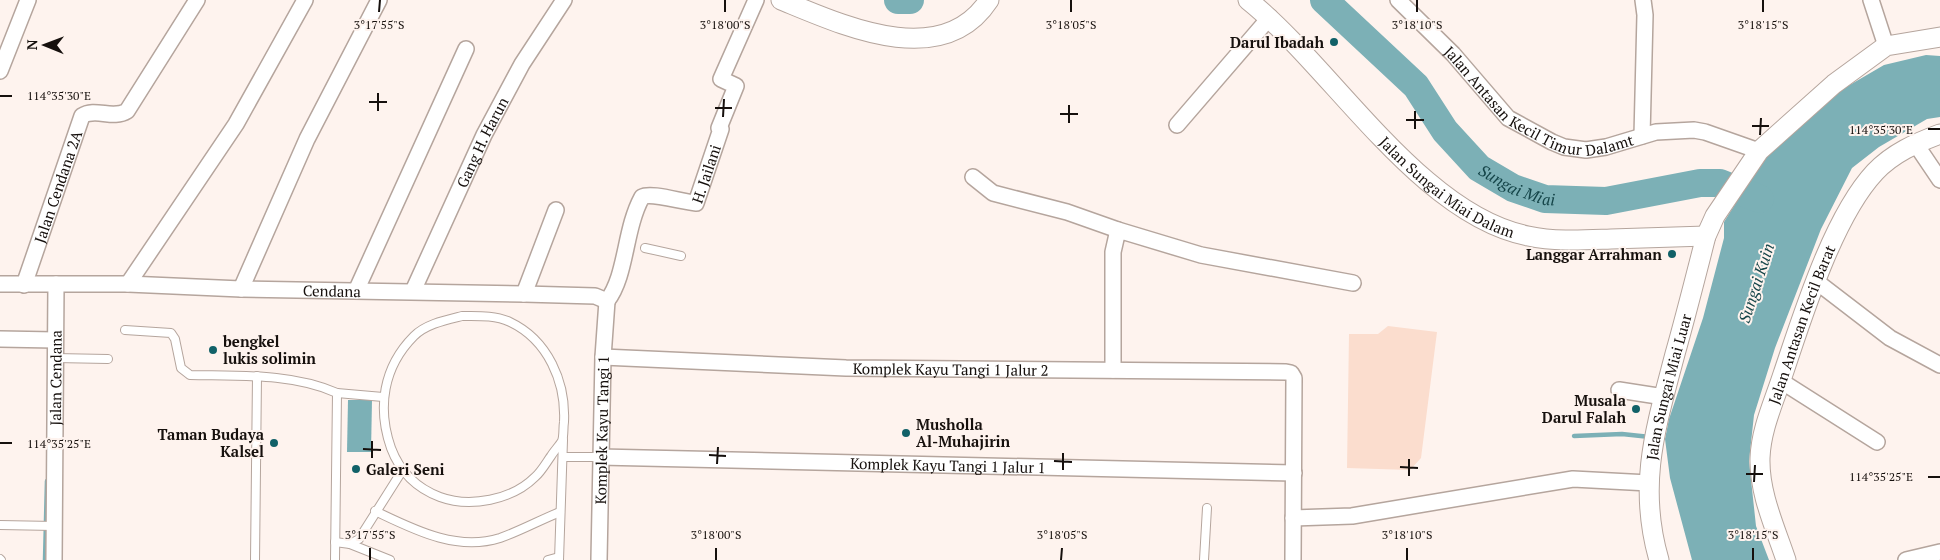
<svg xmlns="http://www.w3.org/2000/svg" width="1940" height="560" font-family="'PT Serif',serif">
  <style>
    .green { fill: #fbddce }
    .water { fill: #7cb0b6 }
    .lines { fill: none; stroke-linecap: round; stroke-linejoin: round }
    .stream { stroke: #7cb0b6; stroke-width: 4.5 }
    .river { stroke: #7cb0b6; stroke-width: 28 }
    .service-casing { stroke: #b5a59d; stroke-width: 10 }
    .minor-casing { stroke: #b5a59d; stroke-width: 18 }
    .tertiary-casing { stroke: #b5a59d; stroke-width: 21 }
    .service { stroke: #fff; stroke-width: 8 }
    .minor { stroke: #fff; stroke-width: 15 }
    .tertiary { stroke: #fff; stroke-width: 19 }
    .ticks { fill: none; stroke: #16100d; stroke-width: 2 }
    .poi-dot { fill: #116168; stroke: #fef3ee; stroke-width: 2 }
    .labels { text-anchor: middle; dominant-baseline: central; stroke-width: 4; stroke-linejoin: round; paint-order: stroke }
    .poi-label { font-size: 15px; font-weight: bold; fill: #16100d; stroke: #fef3ee; text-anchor: end }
    .street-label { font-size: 15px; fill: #16100d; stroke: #fef3ee }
    .water-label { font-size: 16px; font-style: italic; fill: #154549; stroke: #fef3ee }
    .ticks-label { font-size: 12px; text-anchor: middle; fill: #16100d; stroke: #fef3ee; stroke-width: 4; stroke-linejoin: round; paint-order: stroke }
  </style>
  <rect width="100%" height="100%" fill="#fef3ee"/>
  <polygon class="green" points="1388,326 1437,332 1421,458 1410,470 1347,468 1349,334 1378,334"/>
  <g class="water">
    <polygon points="1926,55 1940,56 1940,117 1927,119 1879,147 1852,168 1821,229 1775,348 1754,415 1749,461 1756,526 1769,560 1692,560 1670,478 1665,439 1669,419 1703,318 1724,238 1724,222 1767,153 1836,93 1884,65"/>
    <polygon points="348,400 372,400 371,452 347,452"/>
  </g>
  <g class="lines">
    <g class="stream">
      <polyline points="1574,436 1622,434 1650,437"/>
      <polyline points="45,560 47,481"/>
    </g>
    <g class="river">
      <polyline points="898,0 910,0"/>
      <path id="s1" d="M1324,0L1416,86L1445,131L1479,168L1513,188L1545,199L1606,201L1700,183H1720L1760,199"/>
    </g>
    <defs>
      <g id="service">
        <polyline points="645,248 681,256"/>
        <path d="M462,316C478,316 495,315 510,322C548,340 566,382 564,422C563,428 564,436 562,441C559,446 554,451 551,456C546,463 541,472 535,477C512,500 470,508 440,497C416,488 400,472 391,448C377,408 383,367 414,336C426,324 446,320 462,316Z"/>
        <path d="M125,330L171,333L175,339L181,368L190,375C238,376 293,373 337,393L335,560"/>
        <polyline points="55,358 108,359"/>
        <polyline points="337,393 383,397"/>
        <polyline points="563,457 600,457"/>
        <path d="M375,511C413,529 456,552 500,538C520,531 540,520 560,512"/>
        <polyline points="0,525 54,526"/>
        <polyline points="335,542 350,544 359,539 402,471"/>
        <polyline points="350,544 390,560"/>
        <polyline points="0,559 1,560"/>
        <polyline points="255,560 257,376"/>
        <polyline points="548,560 559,557"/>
        <polyline points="559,560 563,440"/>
        <polyline points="1204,560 1207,508"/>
      </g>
      <g id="minor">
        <path id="s2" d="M1398,0L1453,54L1508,118L1552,142L1564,147L1586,150L1606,147L1656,132L1694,130L1705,132L1759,151"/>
        <polyline points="1871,0 1886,46"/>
        <polyline points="0,71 28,0"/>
        <polyline points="1177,125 1270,17"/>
        <polyline points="1642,136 1645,15 1643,0"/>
        <polyline points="1915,143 1940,180"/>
        <polyline points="973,177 993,193 1067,212 1118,230"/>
        <polyline points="1817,282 1890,338 1940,365"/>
        <path id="s3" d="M0,284H128L241,289L524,294L595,296L607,301"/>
        <polyline points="128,284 236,124 305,0"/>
        <path id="s4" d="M24,285L82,116C95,107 113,120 127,111L197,0"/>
        <polyline points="241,289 307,139 379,0"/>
        <polyline points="356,291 466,49"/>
        <path id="s5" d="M413,291L484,135L522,64L564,0"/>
        <polyline points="524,294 556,210"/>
        <path id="s6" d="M607,301C627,275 624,230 642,197C651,192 682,202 696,203L721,129L719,128L736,86L721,79L756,0"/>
        <polyline points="0,339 55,340"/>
        <path id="s7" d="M603,357L846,368L1286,372L1291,373L1294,378L1293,560"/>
        <polyline points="1113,370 1113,252 1118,230 1201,255 1353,283"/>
        <polyline points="1781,381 1877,442"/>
        <polyline points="1619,390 1664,397"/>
        <path id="s8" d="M600,457L1294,473"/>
        <polyline points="1293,518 1352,516 1573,479 1649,483"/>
        <path id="s9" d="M54,560L56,284"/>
        <path id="s10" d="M599,560L603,357L607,301"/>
        <polyline points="1906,560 1940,552"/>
      </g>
      <g id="tertiary">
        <path d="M781,0C842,25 942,72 989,0"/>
        <path id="s11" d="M1248,0C1332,67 1420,215 1528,236C1556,242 1584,240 1611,239C1643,238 1675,237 1706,236"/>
        <path id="s12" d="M1659,560C1637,484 1656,427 1675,354C1686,315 1696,275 1706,236L1715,216L1759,151L1834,84L1886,46L1940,37"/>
        <path id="s13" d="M1786,560C1775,527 1759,493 1760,458C1761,429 1774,402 1783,374C1803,315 1833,217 1875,172C1893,153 1916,143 1940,134"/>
      </g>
    </defs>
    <use href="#service" class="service-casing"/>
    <use href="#minor" class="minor-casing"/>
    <use href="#tertiary" class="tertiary-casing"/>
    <use href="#service" class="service"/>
    <use href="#minor" class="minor"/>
    <use href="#tertiary" class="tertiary"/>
  </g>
  <path class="ticks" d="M379,12L380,0M725,12V0M1071,12V0M1417,12V0M1763,12V0M0,96H12M369,102H387M715,108H732M378,111V93M1060,114H1078M723,117L724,99M1406,120H1424M1069,123V105M1752,126H1769M1415,129V111M1928,129H1940M1760,135L1761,118M0,443H12M363,449L381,450M709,455L726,456M372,458V441M1054,461L1072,462M717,464L718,447M1400,467L1418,468M1063,470V453M1746,474H1763M1409,476V459M1928,477H1940M1754,482L1755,465M370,560V548M716,560V548M1061,560L1062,548M1407,560V548M1753,560V548"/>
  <g class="poi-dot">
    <circle cx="1334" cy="42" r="5"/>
    <circle cx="1672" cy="254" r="5"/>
    <circle cx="213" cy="350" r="5"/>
    <circle cx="1636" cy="409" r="5"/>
    <circle cx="906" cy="433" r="5"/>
    <circle cx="274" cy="443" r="5"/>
    <circle cx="356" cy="469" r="5"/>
  </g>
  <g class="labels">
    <g class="poi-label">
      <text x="1324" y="42">Darul Ibadah</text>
      <text x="1662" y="254">Langgar Arrahman</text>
      <text x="223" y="341" text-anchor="start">bengkel<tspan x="223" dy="17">lukis solimin</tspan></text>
      <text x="1626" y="400">Musala<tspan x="1626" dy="17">Darul Falah</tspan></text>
      <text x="916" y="424" text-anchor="start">Musholla<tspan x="916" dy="17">Al-Muhajirin</tspan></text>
      <text x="264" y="434">Taman Budaya<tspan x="264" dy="17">Kalsel</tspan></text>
      <text x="366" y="469" text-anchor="start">Galeri Seni</text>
    </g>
    <g class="street-label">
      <text stroke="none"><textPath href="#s2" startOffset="182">Jalan Antasan Kecil Timur Dalamt</textPath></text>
      <text stroke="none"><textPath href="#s5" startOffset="164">Gang H. Harun</textPath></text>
      <text stroke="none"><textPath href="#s6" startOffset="196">H. Jailani</textPath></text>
      <text stroke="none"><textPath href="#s11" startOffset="275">Jalan Sungai Miai Dalam</textPath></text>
      <text stroke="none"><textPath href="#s4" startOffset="104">Jalan Cendana 2A</textPath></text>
      <text stroke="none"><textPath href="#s3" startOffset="332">Cendana</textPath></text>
      <text stroke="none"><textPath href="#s13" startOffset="246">Jalan Antasan Kecil Barat</textPath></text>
      <text stroke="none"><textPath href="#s7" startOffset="348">Komplek Kayu Tangi 1 Jalur 2</textPath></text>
      <text stroke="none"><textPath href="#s9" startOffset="182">Jalan Cendana</textPath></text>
      <text stroke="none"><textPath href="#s12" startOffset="176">Jalan Sungai Miai Luar</textPath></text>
      <text stroke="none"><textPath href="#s10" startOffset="130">Komplek Kayu Tangi 1</textPath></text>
      <text stroke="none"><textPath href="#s8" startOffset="348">Komplek Kayu Tangi 1 Jalur 1</textPath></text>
    </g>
    <g class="water-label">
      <text stroke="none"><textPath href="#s1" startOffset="272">Sungai Miai</textPath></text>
      <text transform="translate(1756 283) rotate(-72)">Sungai Kuin</text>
    </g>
  </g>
  <g class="ticks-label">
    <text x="379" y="29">3°17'55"S</text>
    <text x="725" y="29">3°18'00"S</text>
    <text x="1071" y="29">3°18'05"S</text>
    <text x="1417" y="29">3°18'10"S</text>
    <text x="1763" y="29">3°18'15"S</text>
    <text x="59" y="100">114°35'30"E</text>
    <text x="1881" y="134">114°35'30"E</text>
    <text x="59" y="448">114°35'25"E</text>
    <text x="1881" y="481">114°35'25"E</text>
    <text x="370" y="539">3°17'55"S</text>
    <text x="716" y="539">3°18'00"S</text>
    <text x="1062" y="539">3°18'05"S</text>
    <text x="1407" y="539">3°18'10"S</text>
    <text x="1753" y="539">3°18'15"S</text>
  </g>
  <g transform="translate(45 45) rotate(271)" stroke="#fef3ee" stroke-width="4" paint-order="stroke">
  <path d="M0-4L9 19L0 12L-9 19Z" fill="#16100d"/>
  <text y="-8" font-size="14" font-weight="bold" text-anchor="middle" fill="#16100d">N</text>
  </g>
</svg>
